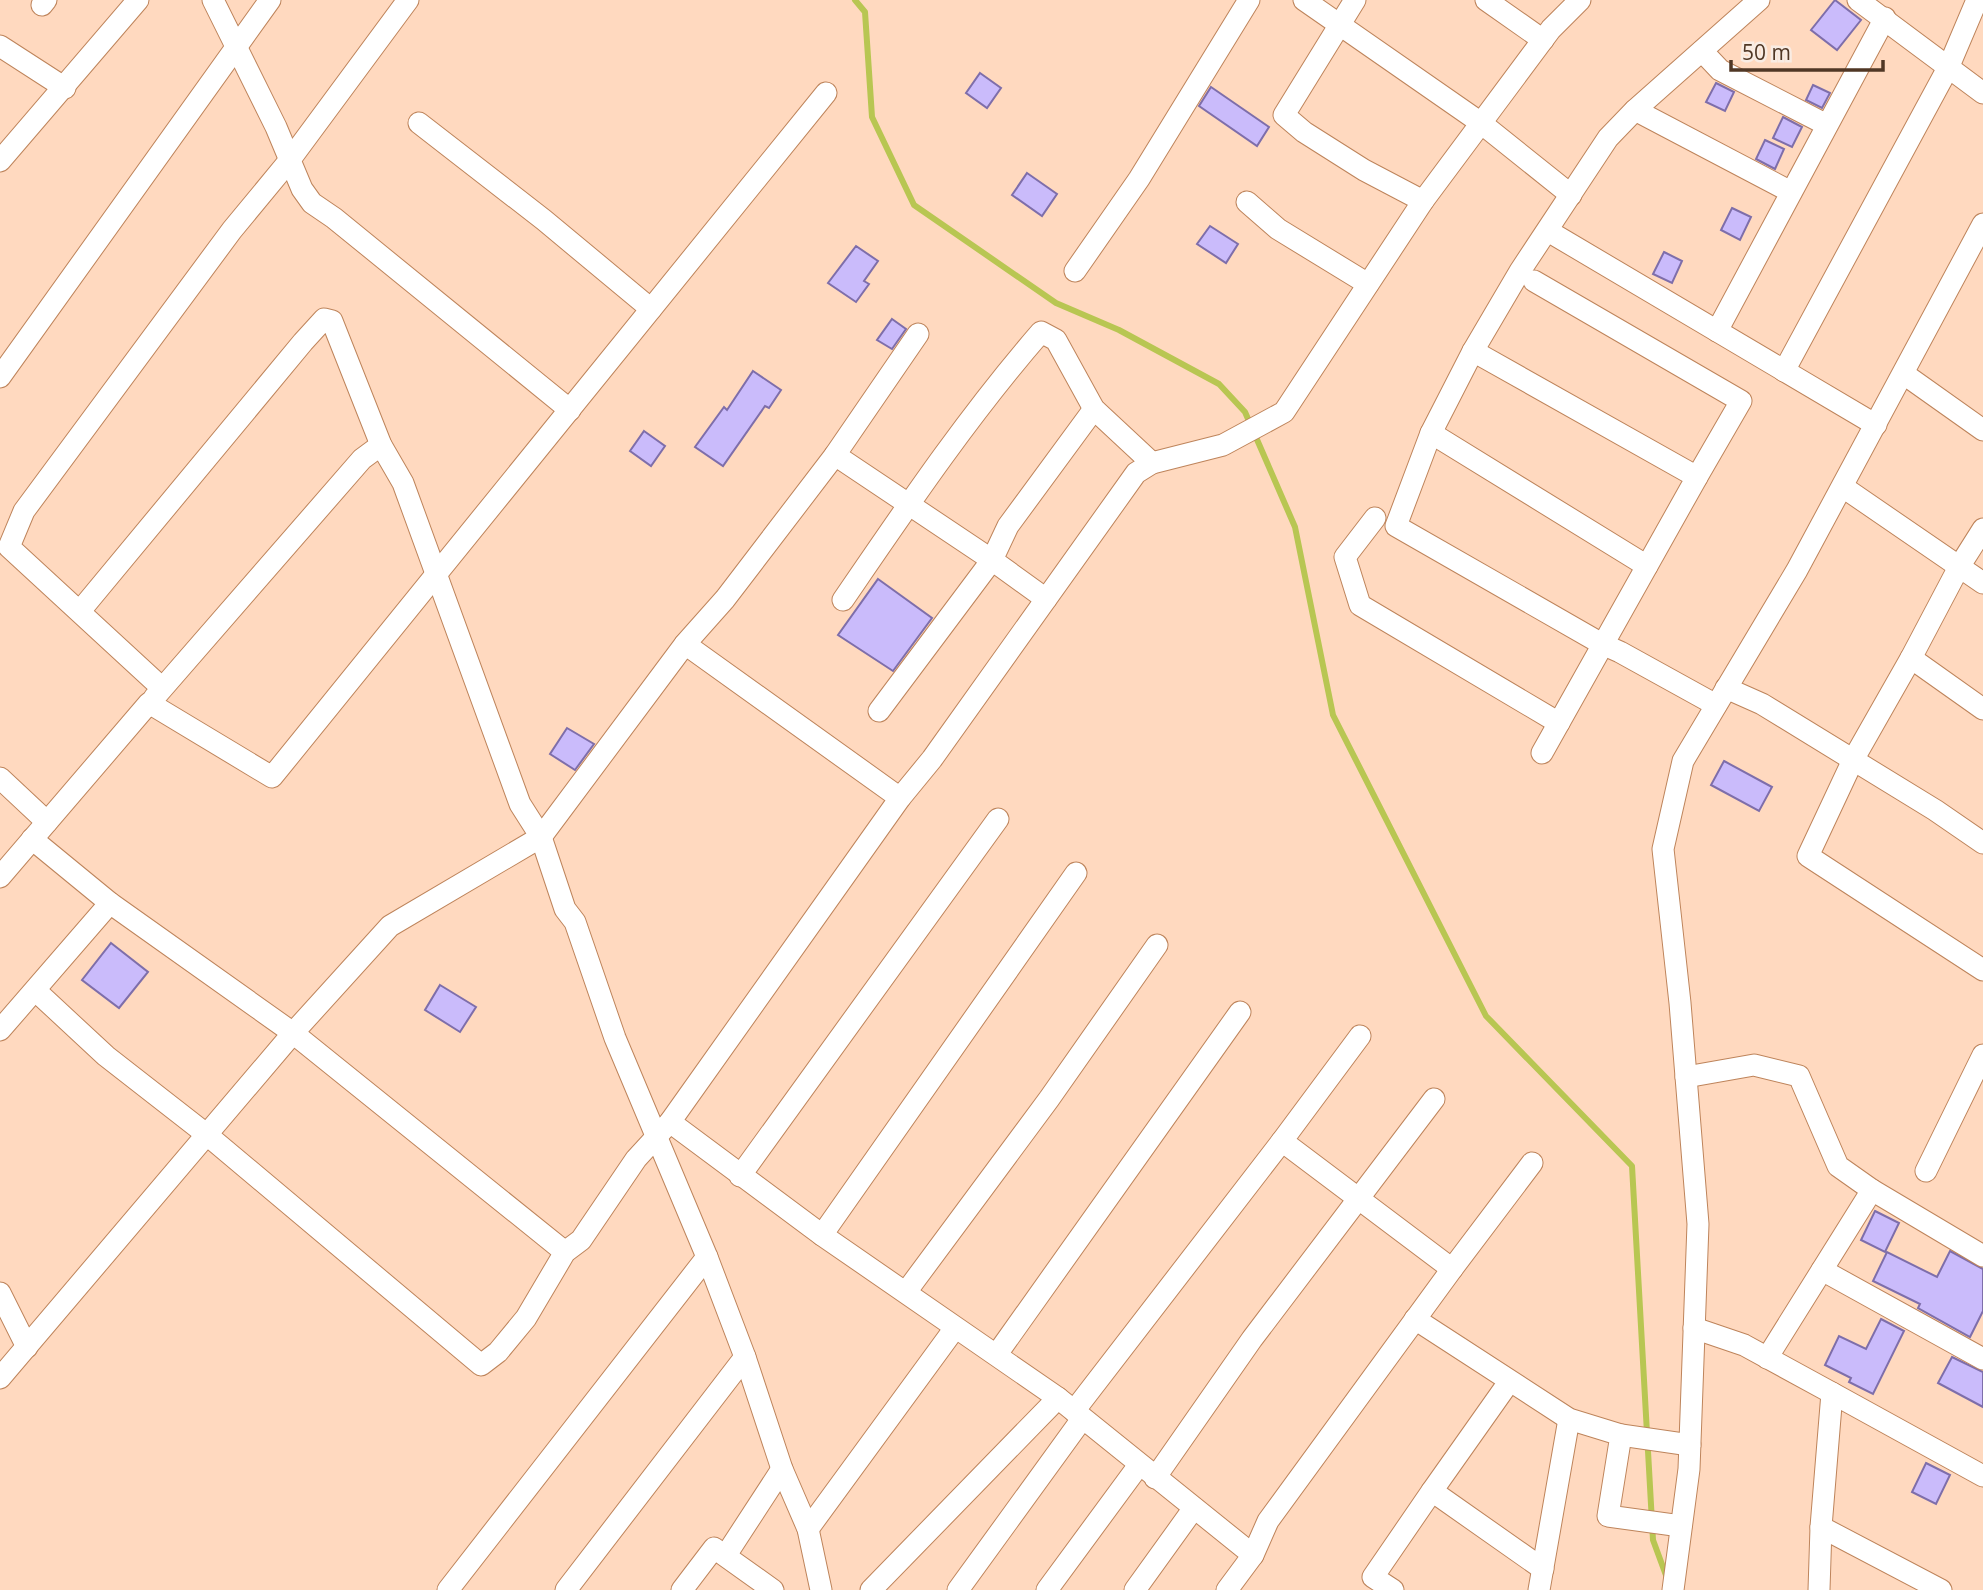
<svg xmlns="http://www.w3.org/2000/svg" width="1983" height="1590" font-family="'Open Sans',sans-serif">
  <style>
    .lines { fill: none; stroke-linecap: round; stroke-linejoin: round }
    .stream { stroke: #b8c652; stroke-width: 6 }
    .building { fill: #cabbfb; stroke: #7e6eaa; stroke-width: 2 }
    .street-casing { stroke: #be845b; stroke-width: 23 }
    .street { stroke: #fff; stroke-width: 21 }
  </style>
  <rect width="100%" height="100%" fill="#ffd9bf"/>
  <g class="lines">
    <polyline class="stream" points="855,0 865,12 872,117 914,205 1056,303 1119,330 1219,384 1245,412 1295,527 1333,715 1486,1016 1632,1166 1653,1540 1667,1578"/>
  </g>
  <g class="building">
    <polygon points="1835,0 1861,20 1837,50 1811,30"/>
    <polygon points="980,73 1001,88 987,108 966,93"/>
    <polygon points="1716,83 1734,92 1725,111 1706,102"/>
    <polygon points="1813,85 1830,93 1822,108 1806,100"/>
    <polygon points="1211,87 1269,127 1257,146 1199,106"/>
    <polygon points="1783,117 1802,127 1792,147 1773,138"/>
    <polygon points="1765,140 1784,149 1775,169 1756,159"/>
    <polygon points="1027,173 1057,194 1042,216 1012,195"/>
    <polygon points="1732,208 1751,217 1740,240 1721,230"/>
    <polygon points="1210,226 1238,244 1226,263 1197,244"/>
    <polygon points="856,246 878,261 864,281 869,284 856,302 828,283"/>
    <polygon points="1664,252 1682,261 1672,283 1653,274"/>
    <polygon points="892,319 906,329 892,349 877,340"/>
    <polygon points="753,371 781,390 769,408 765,406 723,466 695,447 724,407 727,410"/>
    <polygon points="644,431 665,446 651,466 630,451"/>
    <polygon points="878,579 932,618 893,671 838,635"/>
    <polygon points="567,728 594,744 575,770 550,754"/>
    <polygon points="1724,761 1772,787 1759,811 1711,785"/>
    <polygon points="111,943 148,972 119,1008 82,980"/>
    <polygon points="440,985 476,1007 460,1032 425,1010"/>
    <polygon points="1875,1211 1899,1223 1885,1252 1861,1240"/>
    <polygon points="1950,1251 1983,1269 1983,1311 1970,1337 1918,1308 1920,1304 1873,1281 1887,1252 1937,1277"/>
    <polygon points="1881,1319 1904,1331 1873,1394 1849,1382 1851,1378 1825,1365 1839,1336 1866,1349"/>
    <polygon points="1952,1357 1983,1372 1983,1407 1938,1383"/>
    <polygon points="1926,1463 1950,1475 1936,1504 1912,1492"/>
  </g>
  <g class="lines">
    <defs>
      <g id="street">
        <polyline points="213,0 276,127 302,189 312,203 334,218 570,410"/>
        <polyline points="1304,0 1481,123 1571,195"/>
        <polyline points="1355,0 1284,115 1304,132 1364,170 1423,201"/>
        <polyline points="1486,0 1543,40"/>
        <polyline points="1858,0 1983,93"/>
        <polyline points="42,5 46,0"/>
        <polyline points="0,46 65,88"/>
        <polyline points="1702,51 1720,70 1827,125"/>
        <polyline points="1635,110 1759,0"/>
        <polyline points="419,123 544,220 651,309"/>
        <polyline points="0,161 138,0"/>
        <polyline points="1247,202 1278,229 1368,284"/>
        <polyline points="1548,231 1876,425"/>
        <polyline points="1075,271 1139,179 1249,0"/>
        <polyline points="1534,281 1741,401 1697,477"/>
        <polyline points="1717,331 1885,18"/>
        <polyline points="1473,351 1697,477 1542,753"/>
        <polyline points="1784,371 1949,66 1977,0"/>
        <polyline points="1904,374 1983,430"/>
        <polyline points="0,377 270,0"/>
        <polyline points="1431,433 1647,566"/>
        <polyline points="835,455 992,560 879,711"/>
        <polyline points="1843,487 1983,583"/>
        <polyline points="1375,518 1345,557 1360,605 1559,723"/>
        <polyline points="1046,599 992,560 1008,526 1094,409"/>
        <path d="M843,600C906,508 968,416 1041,332L1056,340L1094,409L1152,463"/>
        <polyline points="80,611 303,342 324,319 332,321 381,445 403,483 520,804 541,837 565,909 575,922 615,1038 707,1257 745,1357 782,1469 808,1529 821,1590"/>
        <polyline points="685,644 900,798"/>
        <polyline points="1911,658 1959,567 1983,529"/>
        <polyline points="162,688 9,547 24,511 232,230 289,161 408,0"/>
        <polyline points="1726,688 1762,704 1935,810 1983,843"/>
        <polyline points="154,698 362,459 381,445"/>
        <polyline points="1716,705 1620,652 1602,644 1396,526 1431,433 1473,351 1520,271 1608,138 1635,110 1791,192"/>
        <polyline points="1983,709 1911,658 1853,760 1808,856 1983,970"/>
        <polyline points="0,778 47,822"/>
        <polyline points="32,839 110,903 293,1033 565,1252"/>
        <polyline points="0,877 149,703 272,777 826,93"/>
        <polyline points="36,991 106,1056 206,1134 481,1365 498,1352 526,1318 565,1252 581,1240 636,1159 670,1122 900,798 932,759 1136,473 1152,463 1223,445 1284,412 1423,201 1551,29 1580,0"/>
        <polyline points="0,1030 110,903"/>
        <polyline points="1360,1036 1282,1141 1452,1269"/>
        <polyline points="1686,1077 1754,1065 1799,1076 1838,1166 1872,1190"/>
        <polyline points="670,1122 822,1235 1058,1398 1253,1555 1227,1590"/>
        <polyline points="1926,1171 1983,1055"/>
        <polyline points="740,1176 998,819"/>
        <polyline points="822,1235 1076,873"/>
        <polyline points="1822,1270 1983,1359"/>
        <polyline points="906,1292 1049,1099 1157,945"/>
        <polyline points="0,1293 27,1347"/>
        <polyline points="1415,1319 1569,1419 1621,1435 1608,1516 1681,1526"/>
        <polyline points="1694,1328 1744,1345 1832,1393 1821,1527 1941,1590"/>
        <polyline points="997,1354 1240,1012"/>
        <polyline points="1767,1358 1872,1190 1983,1256"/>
        <polyline points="0,1378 293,1033 390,926 541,837 685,644 725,599 835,455 918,334"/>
        <polyline points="1832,1393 1983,1476"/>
        <polyline points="1074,1411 1282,1141"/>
        <polyline points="1621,1435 1690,1445"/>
        <polyline points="1155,1478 1252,1339 1434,1099"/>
        <polyline points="1432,1491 1509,1382"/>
        <polyline points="808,1529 955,1328"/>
        <polyline points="726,1555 782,1469"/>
        <polyline points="1253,1555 1268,1521 1452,1269 1532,1163"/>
        <polyline points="448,1590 707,1257"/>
        <polyline points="566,1590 745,1357"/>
        <polyline points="682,1590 714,1548 773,1590"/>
        <polyline points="871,1590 1058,1398"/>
        <polyline points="958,1590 1082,1419"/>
        <polyline points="1047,1590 1139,1465"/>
        <polyline points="1135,1590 1194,1508"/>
        <polyline points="1393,1590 1373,1577 1432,1491 1543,1569"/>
        <polyline points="1539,1590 1569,1419"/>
        <polyline points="1673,1590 1689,1469 1698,1224 1680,1003 1663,849 1683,761 1797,570 1983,224"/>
        <polyline points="1819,1590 1821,1527"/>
      </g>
    </defs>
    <use href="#street" class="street-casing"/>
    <use href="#street" class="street"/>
  </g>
  <path d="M1731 60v10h152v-10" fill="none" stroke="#503725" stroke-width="3.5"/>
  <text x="1742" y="60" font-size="21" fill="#503725" stroke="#f9ece3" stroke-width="5" paint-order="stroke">50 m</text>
</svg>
